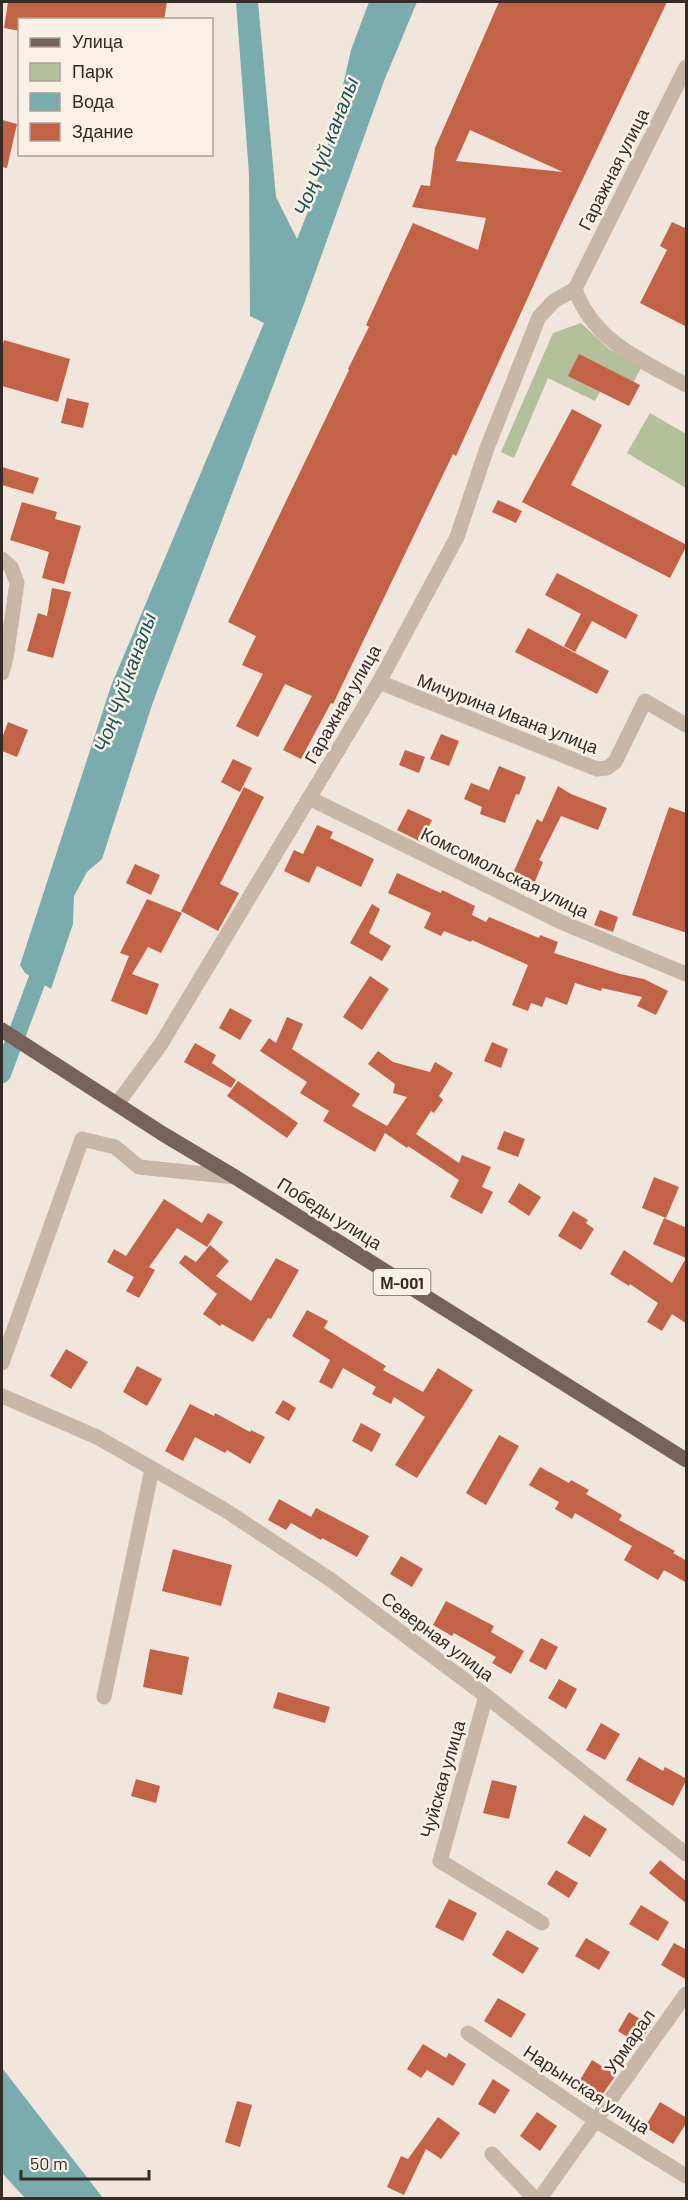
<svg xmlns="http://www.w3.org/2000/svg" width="688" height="2200" font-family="Barlow,sans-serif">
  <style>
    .green { fill: #b4bf9b }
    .water { fill: #7aacad }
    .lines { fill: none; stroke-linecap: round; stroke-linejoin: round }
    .canal { stroke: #7aacad; stroke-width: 18 }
    .building { fill: #c26247; fill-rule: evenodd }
    .street { stroke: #c8b6a7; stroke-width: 15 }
    .primary { stroke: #776259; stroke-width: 15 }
    .labels { text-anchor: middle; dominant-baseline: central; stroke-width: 5; stroke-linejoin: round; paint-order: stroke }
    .shield { fill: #f9f0e7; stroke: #706661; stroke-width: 1.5 }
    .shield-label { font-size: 16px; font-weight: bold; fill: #352b27 }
    .street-label { font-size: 18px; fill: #352b27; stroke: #f9f0e7 }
    .water-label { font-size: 20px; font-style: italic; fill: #1e5355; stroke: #f9f0e7 }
  </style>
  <rect width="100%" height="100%" fill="#f1e6db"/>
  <g class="green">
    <polygon points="581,323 609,349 642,366 628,393 605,383 595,401 548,378 514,458 501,452 553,333"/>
    <polygon points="650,413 686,434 686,488 627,453"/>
  </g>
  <g class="water">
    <polygon points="236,2 258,2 276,197 297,239 309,209 335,120 351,50 369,2 417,2 384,81 304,304 153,702 102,859 87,872 74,896 73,924 51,989 25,973 20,965 111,686 264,323 250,316 249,174"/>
    <polygon points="2,2068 103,2198 25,2198 2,2173"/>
  </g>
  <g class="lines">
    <polyline class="canal" points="2,1074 45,959"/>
  </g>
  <g class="building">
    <polygon points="8,2 167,2 164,20 20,20 20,31 4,28"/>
    <path d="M499,2H667L559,229L456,456L453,454L333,704L331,703L301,759L283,750L312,696L285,684L258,737L236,726L263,674L242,665L256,636L228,622L349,370L348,369L369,327L366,325L413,223L478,250L486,218L412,207L421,185L430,186L435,148ZM470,130L563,172L456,161Z"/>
    <polygon points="2,120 17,124 7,168 2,167"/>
    <polygon points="672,222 687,229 687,327 640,303 667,250 660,246"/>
    <polygon points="4,340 70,359 58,402 2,386 2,347"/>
    <polygon points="579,354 640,385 629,406 568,376"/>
    <polygon points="67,398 89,403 83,428 61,423"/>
    <polygon points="572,409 602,425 571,485 687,545 670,578 522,502"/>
    <polygon points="2,467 39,478 33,494 2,485"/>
    <polygon points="498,500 522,511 516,523 492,512"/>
    <polygon points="22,502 57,512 55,519 81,526 64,584 42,578 49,552 10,540"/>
    <polygon points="557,573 638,615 626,639 592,621 575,652 564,646 581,614 545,595"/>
    <polygon points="52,588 71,592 53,658 27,651 38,613 47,616"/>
    <polygon points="528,628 609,671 597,694 515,652"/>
    <polygon points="8,722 28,730 17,757 2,751 2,738"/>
    <polygon points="441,734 459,741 449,766 430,759"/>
    <polygon points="405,750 425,757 419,773 399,765"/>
    <polygon points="233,759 252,768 240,792 221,782"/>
    <polygon points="499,766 526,777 519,795 516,794 505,823 480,814 482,807 464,799 471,783 489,790"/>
    <polygon points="558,786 571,794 607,808 598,830 561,816 539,860 543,862 531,891 509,882 537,819 542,822"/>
    <polygon points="244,787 264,797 220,884 239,893 218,931 181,911"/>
    <polygon points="669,807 687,813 687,933 632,915"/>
    <polygon points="408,809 432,820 421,842 397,830"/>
    <polygon points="317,825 333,832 330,838 374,859 361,887 317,866 309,883 284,871 294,850 303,854"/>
    <polygon points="135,864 160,875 151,895 126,883"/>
    <polygon points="397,873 441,893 442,890 475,906 472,915 486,922 489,917 539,938 540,935 558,942 554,953 620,974 644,979 668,991 656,1015 637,1006 642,997 602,988 601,991 575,983 567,1005 546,997 542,1007 531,1003 528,1011 512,1005 528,965 472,940 471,942 444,931 441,936 424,928 431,913 388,893"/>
    <polygon points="147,899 182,913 161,953 148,947 132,974 159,984 147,1015 111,1001 129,956 120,953"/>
    <polygon points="372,904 380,909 369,933 391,946 382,961 350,943"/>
    <polygon points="600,910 618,917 613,932 594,925"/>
    <polygon points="370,976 389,989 362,1030 343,1017"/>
    <polygon points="230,1008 252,1020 240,1040 219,1028"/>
    <polygon points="287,1017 303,1024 292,1049 360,1094 352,1106 387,1126 407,1097 393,1093 395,1084 368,1064 378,1051 393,1062 430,1072 435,1062 453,1073 439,1096 443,1100 434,1113 431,1111 416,1134 459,1163 462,1155 491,1167 482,1187 493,1192 482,1214 450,1197 459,1180 408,1146 407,1148 385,1133 375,1152 323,1121 329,1111 300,1093 307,1082 260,1051 269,1038 276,1043"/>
    <polygon points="492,1042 508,1049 501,1068 484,1061"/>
    <polygon points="195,1043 216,1055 212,1063 236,1080 231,1088 184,1062"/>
    <polygon points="238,1081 298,1123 287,1138 227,1096"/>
    <polygon points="504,1131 525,1139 518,1157 497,1149"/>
    <polygon points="654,1177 679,1187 666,1218 642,1208"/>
    <polygon points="519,1183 541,1197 529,1216 508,1202"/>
    <polygon points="164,1199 202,1223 208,1213 223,1222 207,1247 177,1228 149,1267 155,1270 139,1298 126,1291 134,1277 107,1262 114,1249 126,1256"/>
    <polygon points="573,1211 588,1220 586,1223 594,1229 581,1250 558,1236"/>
    <polygon points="664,1218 687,1228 687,1324 672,1314 662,1331 647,1322 658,1303 630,1284 629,1286 610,1274 624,1250 672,1283 686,1258 653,1244"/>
    <polygon points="210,1245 229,1261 216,1276 251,1301 276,1258 299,1270 271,1319 268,1318 253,1342 222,1324 220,1326 203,1314 217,1294 179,1263 185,1255 196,1262"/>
    <polygon points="307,1310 328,1321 324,1328 386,1366 383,1370 423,1392 438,1368 473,1390 417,1478 395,1465 425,1417 394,1397 391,1404 372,1394 376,1387 343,1368 332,1389 319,1382 330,1360 292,1336"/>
    <polygon points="66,1349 88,1362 71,1389 50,1376"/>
    <polygon points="137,1366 162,1379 147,1406 123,1392"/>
    <polygon points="283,1400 296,1408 289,1421 275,1413"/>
    <polygon points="190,1404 214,1416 215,1413 250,1432 251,1430 265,1437 250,1464 227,1450 225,1453 195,1437 183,1461 165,1451"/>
    <polygon points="361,1423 381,1434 372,1452 352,1441"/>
    <polygon points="499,1435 519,1446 486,1505 466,1493"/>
    <polygon points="540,1467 569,1483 571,1480 589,1490 586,1494 622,1515 619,1520 675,1551 673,1553 687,1561 687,1583 664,1570 658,1580 624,1560 632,1546 575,1513 572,1519 555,1509 559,1502 529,1485"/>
    <polygon points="279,1499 311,1517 316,1508 369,1536 357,1557 322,1538 321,1540 291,1523 286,1530 268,1520"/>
    <polygon points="173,1549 232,1565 221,1606 162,1591"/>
    <polygon points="401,1556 423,1569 412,1587 390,1574"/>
    <polygon points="446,1601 494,1626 491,1632 524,1651 511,1674 492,1663 496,1657 454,1633 452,1636 433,1625"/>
    <polygon points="541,1638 558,1647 546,1670 529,1661"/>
    <polygon points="150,1649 189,1657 182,1695 143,1687"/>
    <polygon points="559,1679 577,1689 566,1709 548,1698"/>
    <polygon points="278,1692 330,1707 325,1723 273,1708"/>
    <polygon points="601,1723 620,1734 605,1760 586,1750"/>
    <polygon points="639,1757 663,1771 665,1767 687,1779 673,1806 626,1780"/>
    <polygon points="136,1779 160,1786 156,1803 131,1796"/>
    <polygon points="492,1780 517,1786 509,1819 483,1813"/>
    <polygon points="584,1815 607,1829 590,1857 567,1843"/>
    <polygon points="660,1860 687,1882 687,1904 649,1873"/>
    <polygon points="556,1870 578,1883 569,1898 547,1884"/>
    <polygon points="449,1899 477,1913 463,1941 435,1927"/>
    <polygon points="641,1905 669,1922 658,1941 629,1924"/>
    <polygon points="507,1930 539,1948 523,1974 492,1955"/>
    <polygon points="586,1938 610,1952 599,1970 575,1956"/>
    <polygon points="674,1943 687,1950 687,1980 661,1965"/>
    <polygon points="498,1998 526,2014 511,2038 484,2021"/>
    <polygon points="629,2012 651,2026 638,2044 618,2031"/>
    <polygon points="423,2044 446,2058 449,2053 466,2064 453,2086 427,2070 421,2078 407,2069"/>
    <polygon points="592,2060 616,2075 600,2098 577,2085"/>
    <polygon points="493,2079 510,2090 495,2114 478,2104"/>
    <polygon points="237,2101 252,2105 240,2147 225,2142"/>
    <polygon points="660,2102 687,2118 687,2122 673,2144 645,2127"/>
    <polygon points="537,2112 557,2126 540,2151 520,2136"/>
    <polygon points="438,2117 460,2133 441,2159 426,2149 404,2195 387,2187 401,2156 408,2159"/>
  </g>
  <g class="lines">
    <g class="street">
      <polyline points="575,289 686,67"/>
      <polyline points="2,559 11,567 17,583 6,658 2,673"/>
      <polyline points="379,682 597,769 607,768 615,762 645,701 686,725"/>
      <polyline points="309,798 561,922 686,974"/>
      <path d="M117,1104L161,1044L379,682L457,537L487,448L539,317L554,301L575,289C593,341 641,360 686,385"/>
      <polyline points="2,1363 82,1139 115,1147 139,1167 235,1177"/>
      <polyline points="2,1396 97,1437 225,1510 331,1580 486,1696 686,1854"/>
      <polyline points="486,1696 440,1861 542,1923"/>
      <polyline points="104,1697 152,1469"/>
      <polyline points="468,2033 597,2121 686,2176"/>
      <polyline points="492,2154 534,2198"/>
      <polyline points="540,2198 686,1994"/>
    </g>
    <polyline class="primary" points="2,1030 163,1134 235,1177 686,1460"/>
  </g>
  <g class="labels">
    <rect class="shield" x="373.5" y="1269" width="57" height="26" rx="4.5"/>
    <g class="shield-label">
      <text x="402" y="1282">М-001</text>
    </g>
    <g class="street-label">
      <text transform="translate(613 169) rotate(-63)">Гаражная улица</text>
      <text transform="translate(342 704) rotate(-60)">Гаражная улица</text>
      <text transform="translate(508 713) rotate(21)">Мичурина Ивана улица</text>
      <text transform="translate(505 872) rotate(26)">Комсомольская улица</text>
      <text transform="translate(330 1213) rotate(32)">Победы улица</text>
      <text transform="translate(438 1636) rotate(37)">Северная улица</text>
      <text transform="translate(442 1779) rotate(-74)">Чуйская улица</text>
      <text transform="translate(629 2041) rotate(-55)">Урмарал</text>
      <text transform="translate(587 2089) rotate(33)">Нарынская улица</text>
    </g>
    <g class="water-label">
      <text transform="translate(325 146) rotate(-69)">Чоң Чүй каналы</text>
      <text transform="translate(124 682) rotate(-70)">Чоң Чүй каналы</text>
    </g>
  </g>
  <rect width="688" height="2200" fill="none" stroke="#352b27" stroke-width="6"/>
  <rect x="18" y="18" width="195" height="138" fill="#f9f0e7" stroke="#aba19a" stroke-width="1.5"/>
  <rect x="30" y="38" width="30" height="9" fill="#776259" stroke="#aba19a" stroke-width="1.5"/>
  <text x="72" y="48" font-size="18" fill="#352b27">Улица</text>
  <rect x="30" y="63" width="30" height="18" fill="#b4bf9b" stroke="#aba19a" stroke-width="1.5"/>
  <text x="72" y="78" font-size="18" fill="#352b27">Парк</text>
  <rect x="30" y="93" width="30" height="18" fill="#7aacad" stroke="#aba19a" stroke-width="1.5"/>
  <text x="72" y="108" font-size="18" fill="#352b27">Вода</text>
  <rect x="30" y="123" width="30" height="18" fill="#c26247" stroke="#aba19a" stroke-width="1.5"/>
  <text x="72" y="138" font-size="18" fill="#352b27">Здание</text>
  <path d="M21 2170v9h128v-9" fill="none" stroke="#352b27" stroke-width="3"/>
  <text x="30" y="2170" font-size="18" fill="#352b27" stroke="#f9f0e7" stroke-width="4.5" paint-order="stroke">50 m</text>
</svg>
